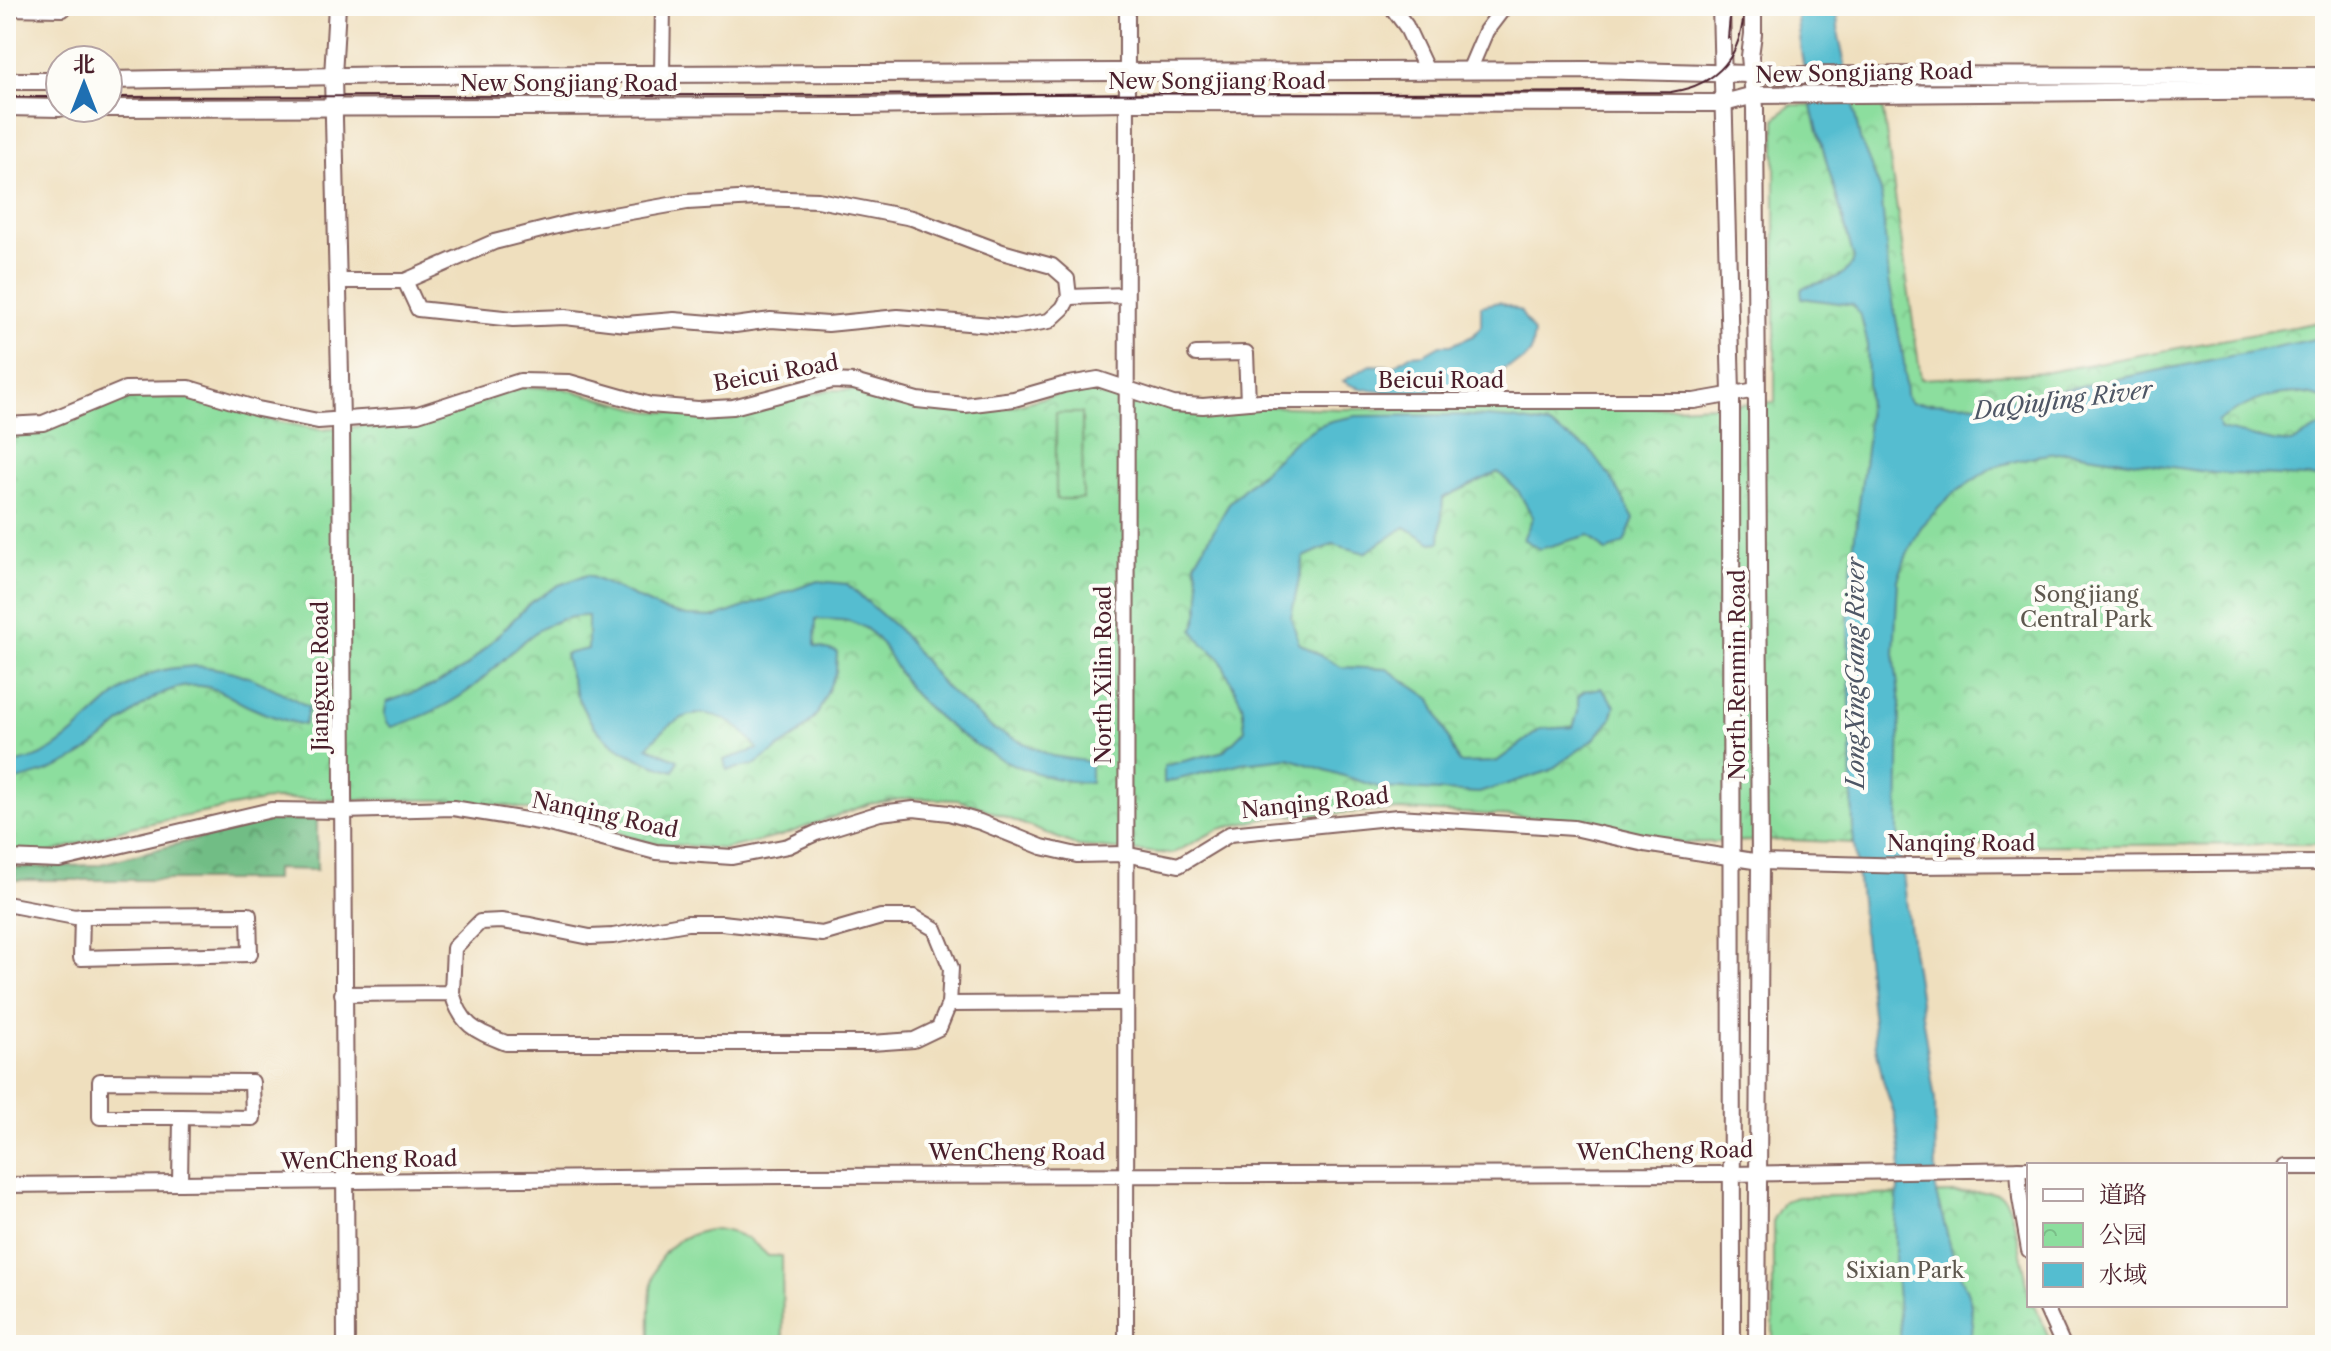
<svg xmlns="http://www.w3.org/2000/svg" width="2331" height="1351" font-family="'Libre Caslon Text','Noto Serif SC',serif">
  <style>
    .forest { fill: url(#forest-crowns); stroke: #5e6e58; stroke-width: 2 }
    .park { fill: url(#park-crowns); stroke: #6b7e64; stroke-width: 2 }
    .pitch { fill: #8cde9e; stroke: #6b7e64; stroke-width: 2 }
    .water { fill: #54bdd0; stroke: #4f6e7e; stroke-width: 2 }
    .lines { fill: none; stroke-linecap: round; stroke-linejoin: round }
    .minor-casing { stroke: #84625e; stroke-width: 18 }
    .major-casing { stroke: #84625e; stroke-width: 20 }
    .minor { stroke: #fff; stroke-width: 14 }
    .major { stroke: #fff; stroke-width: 16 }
    .tram { stroke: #4a1f2b; stroke-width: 2 }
    .labels { text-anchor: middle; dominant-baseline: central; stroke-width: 8; stroke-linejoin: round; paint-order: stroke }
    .street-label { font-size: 22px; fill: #4a1f2b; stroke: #fdfcf7 }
    .park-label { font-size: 22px; fill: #5e584e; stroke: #fdfcf7 }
    .water-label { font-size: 24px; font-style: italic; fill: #4e5665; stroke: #fdfcf7 }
  </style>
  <defs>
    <pattern id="forest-crowns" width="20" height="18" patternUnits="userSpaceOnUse" patternTransform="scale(2)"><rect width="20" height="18" fill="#71bd85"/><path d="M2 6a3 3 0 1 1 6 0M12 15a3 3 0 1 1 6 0" fill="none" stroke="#5f996d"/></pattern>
    <pattern id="park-crowns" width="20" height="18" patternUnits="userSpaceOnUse" patternTransform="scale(2)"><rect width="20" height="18" fill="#8cde9e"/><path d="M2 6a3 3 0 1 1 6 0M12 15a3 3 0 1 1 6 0" fill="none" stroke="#7abe88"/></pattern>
  </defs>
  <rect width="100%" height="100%" fill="#fdfcf7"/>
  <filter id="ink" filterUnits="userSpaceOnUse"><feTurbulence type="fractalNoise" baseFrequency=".0125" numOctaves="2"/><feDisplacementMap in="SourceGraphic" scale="16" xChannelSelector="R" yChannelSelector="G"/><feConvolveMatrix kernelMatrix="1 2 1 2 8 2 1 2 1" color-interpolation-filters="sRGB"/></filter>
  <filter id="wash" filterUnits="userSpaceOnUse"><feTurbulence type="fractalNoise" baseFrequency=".006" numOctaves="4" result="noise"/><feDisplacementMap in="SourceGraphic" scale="32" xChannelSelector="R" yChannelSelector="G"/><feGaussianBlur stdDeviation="1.8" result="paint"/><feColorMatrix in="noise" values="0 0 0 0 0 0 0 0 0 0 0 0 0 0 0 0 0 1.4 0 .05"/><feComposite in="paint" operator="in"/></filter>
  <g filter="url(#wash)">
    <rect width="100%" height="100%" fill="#efdfbe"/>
    <polygon class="forest" points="270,820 317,820 317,870 275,869 275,880 6,880 6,868 97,865"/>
    <g class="park">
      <polygon points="1882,104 1921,379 2048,372 2325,321 2325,844 1915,846 1790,840 1682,843 1588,820 1402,810 1277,816 1219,829 1172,854 1078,846 975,805 958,800 909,798 869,804 781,836 724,849 646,842 587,822 509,806 442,800 272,799 131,827 46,854 6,849 6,429 134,395 184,392 271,420 321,430 426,420 522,387 562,388 648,411 733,416 827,390 857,390 960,411 1009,407 1085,387 1101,396 1153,402 1340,409 1675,407 1775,402 1775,119 1791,105"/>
      <path d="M1988,1192C1994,1193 2001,1194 2005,1199C2014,1209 2029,1290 2029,1305H2035L2052,1345H1773V1219L1784,1201L1797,1197Z"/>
    </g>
    <g class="pitch">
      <polygon points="1056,413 1082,413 1083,499 1056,499"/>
      <path d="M716,1229C738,1232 753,1240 768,1256H782L783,1345H650C650,1288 643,1238 716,1229Z"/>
    </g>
    <g class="water">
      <path d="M1796,6H1836L1839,36L1860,139L1881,191L1889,280L1904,362L1906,395L1911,403L1992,404L2325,337V399C2285,384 2251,401 2217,421L2221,429L2273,441L2291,443L2325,424V478L2213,473L2066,452L2035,456L1993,467L1950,496L1921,527L1907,554L1898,580L1894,653L1900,703L1898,832L1912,949L1935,1100L1936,1194L1954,1259L1970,1299L1973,1325L1968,1345H1901L1895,1259V1223L1901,1156L1895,1116L1883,1081L1875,1042L1853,833L1848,618L1852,558L1867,442L1868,385L1867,341L1861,317L1853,305L1802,298L1801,290L1804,287C1824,281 1846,280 1854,259C1832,175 1801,92 1796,6Z"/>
      <path d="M1499,302L1520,311L1534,333L1531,352L1524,360C1500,370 1473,385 1448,390C1422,395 1364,395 1343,381L1370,365L1393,366L1410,355L1424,354L1440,345H1451L1473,336L1481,326V306Z"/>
      <path d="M1458,415L1512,419L1547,425L1589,449L1612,479L1634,519L1624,543L1606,552L1589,535L1540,549L1523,539L1533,517L1518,491L1498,472L1443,498L1440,542L1432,543L1405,527L1365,553L1333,544L1304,557L1291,617L1299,643L1341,667L1387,669L1431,699L1459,763L1496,762L1541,729L1573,727L1578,712V697L1584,691L1601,688L1615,705L1611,720L1593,740L1549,771L1479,793L1381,788L1288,758L1242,763L1164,783V766L1224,751L1245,730L1242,704L1219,657L1204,645L1193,630C1203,605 1201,588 1195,563L1230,502L1297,439L1318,426L1331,421L1356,416Z"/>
      <path d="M587,575L663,610L687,616L716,617L818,581L847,584L899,630L944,686L993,729L1052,756L1091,762V783C1024,780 961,743 915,695C892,671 887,633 852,622C841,619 827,620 816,619L815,646L837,652L836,672L818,713L799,734L754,765L727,770L724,760L758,749C724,703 683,702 648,747L678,760L674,771C606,752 579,725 565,654L588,649V616C535,613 504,666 465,693C442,709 418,719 392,727C383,721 384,712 387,702L434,685L466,667L530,603L559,585Z"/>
      <path d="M195,666C244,669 267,685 309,707L304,725C286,721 269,716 252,708C237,702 223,690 207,687C154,677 120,731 81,755C57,770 33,777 6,782V764C68,761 94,700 146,676C161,668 179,668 195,666Z"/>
    </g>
  </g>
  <g filter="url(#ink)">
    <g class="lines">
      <defs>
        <g id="minor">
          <polyline points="1391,6 1406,26 1427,71"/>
          <polyline points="6,8 63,9"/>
          <polyline points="1469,71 1486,31 1505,6"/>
          <polyline points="662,74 663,6"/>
          <polyline points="338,281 405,281 494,242 573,222 687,202 756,198 818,200 912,218 1002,252 1052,266 1067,279 1069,297 1126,295"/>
          <polyline points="405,281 418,309 513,319 565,317 626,324 674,320 735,325 771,320 828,324 898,317 1014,327 1049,321 1063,308 1069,297"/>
          <polyline points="1196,354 1246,353 1248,402"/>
          <polyline points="6,425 43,423 125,389 189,388 258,409 318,421 418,414 520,381 569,382 650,405 698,409 733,407 832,381 854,382 917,400 965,405 1014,399 1063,385 1098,379 1173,404 1203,406 1260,401 1694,401 1756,390"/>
          <polyline points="6,858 59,860 271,810 343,811 453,808 545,823 656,852 732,857 788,846 816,833 880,813 914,809 949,813 980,822 1042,847 1077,855 1124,854 1179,865 1230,834 1398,817 1574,828 1645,844 1760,862 1912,866 2325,863"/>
          <polyline points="6,904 75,917 82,916 249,915 250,954 81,958 82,916"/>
          <path d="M342,994L452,993L454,948L480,922L501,921L530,925L590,937L613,936L687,923H722L822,934L881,917H914L935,929L951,968L949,1004L939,1028L914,1040L871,1043H506C476,1031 462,1027 452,993"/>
          <polyline points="949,1004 1125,1003"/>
          <polyline points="2285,1167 2325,1167"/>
          <polyline points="2018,1169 2020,1198 2029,1250"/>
          <polyline points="180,1183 181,1117 253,1118 252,1082 100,1081 100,1117 181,1117"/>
          <polyline points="6,1185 785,1176 1731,1174 2029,1169"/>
          <polyline points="2045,1305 2063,1345"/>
          <polyline points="1126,1345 1127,6"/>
        </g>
        <g id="major">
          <polyline points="337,6 333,76 341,419 346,1345"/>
          <polyline points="1721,6 1731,393 1732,1345"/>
          <polyline points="1753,6 1753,34 1750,56 1755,108 1760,862 1757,1345"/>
          <polyline points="108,80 399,75 1590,70 1791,75 2325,76"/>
          <polyline points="6,81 60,81"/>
          <polyline points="6,107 60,108"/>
          <polyline points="108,108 856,106 1127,102 1724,103 1754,95 2325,90"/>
        </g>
      </defs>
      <use href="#minor" class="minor-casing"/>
      <use href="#major" class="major-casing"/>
      <use href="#minor" class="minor"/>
      <use href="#major" class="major"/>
      <g class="tram">
        <polyline points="1728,38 1731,6"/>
        <polyline points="6,97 60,97"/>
        <path d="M108,97L1671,92C1719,85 1743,54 1744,6"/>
      </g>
    </g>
  </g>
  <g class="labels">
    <g class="street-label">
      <text transform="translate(1864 73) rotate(-1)">New Songjiang Road</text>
      <text x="1217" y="81">New Songjiang Road</text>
      <text x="569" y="83">New Songjiang Road</text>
      <text transform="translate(776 373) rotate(-10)">Beicui Road</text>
      <text x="1441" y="380">Beicui Road</text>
      <text transform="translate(1103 675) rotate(-90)">North Xilin Road</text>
      <text transform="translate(1737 675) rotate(-90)">North Renmin Road</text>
      <text transform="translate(320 676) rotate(-90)">Jiangxue Road</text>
      <text transform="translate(1315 803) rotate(-6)">Nanqing Road</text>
      <text transform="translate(605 815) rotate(12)">Nanqing Road</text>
      <text x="1961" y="843">Nanqing Road</text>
      <text transform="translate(1665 1151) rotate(-1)">WenCheng Road</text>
      <text x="1017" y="1152">WenCheng Road</text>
      <text transform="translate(369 1160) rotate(-1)">WenCheng Road</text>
    </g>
    <g class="park-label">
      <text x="2086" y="594">Songjiang<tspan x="2086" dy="25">Central Park</tspan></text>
      <text x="1905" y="1270">Sixian Park</text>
    </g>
    <g class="water-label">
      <text transform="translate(2063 400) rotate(-7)">DaQiuJing River</text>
      <text transform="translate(1855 673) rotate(-90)">LongXingGang River</text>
    </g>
  </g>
  <rect width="2331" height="1351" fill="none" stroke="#fdfcf7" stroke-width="32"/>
  <rect x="2027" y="1163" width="260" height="144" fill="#fdfcf7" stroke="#b5a4a5" stroke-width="2"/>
  <rect x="2043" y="1189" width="40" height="12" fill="#ffffff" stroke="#b5a4a5" stroke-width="2"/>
  <text x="2099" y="1203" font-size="24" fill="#4a1f2b">道路</text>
  <rect x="2043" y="1223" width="40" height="24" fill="url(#park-crowns)" stroke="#b5a4a5" stroke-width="2"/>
  <text x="2099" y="1243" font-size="24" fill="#4a1f2b">公园</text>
  <rect x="2043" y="1263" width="40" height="24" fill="#54bdd0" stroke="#b5a4a5" stroke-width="2"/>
  <text x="2099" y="1283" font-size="24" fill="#4a1f2b">水域</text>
  <g transform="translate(84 84)"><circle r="38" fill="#fdfcf7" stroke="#b5a4a5" stroke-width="2"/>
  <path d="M0-6L14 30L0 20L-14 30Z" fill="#1f6fb2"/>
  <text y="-12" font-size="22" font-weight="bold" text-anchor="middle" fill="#4a1f2b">北</text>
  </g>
</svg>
